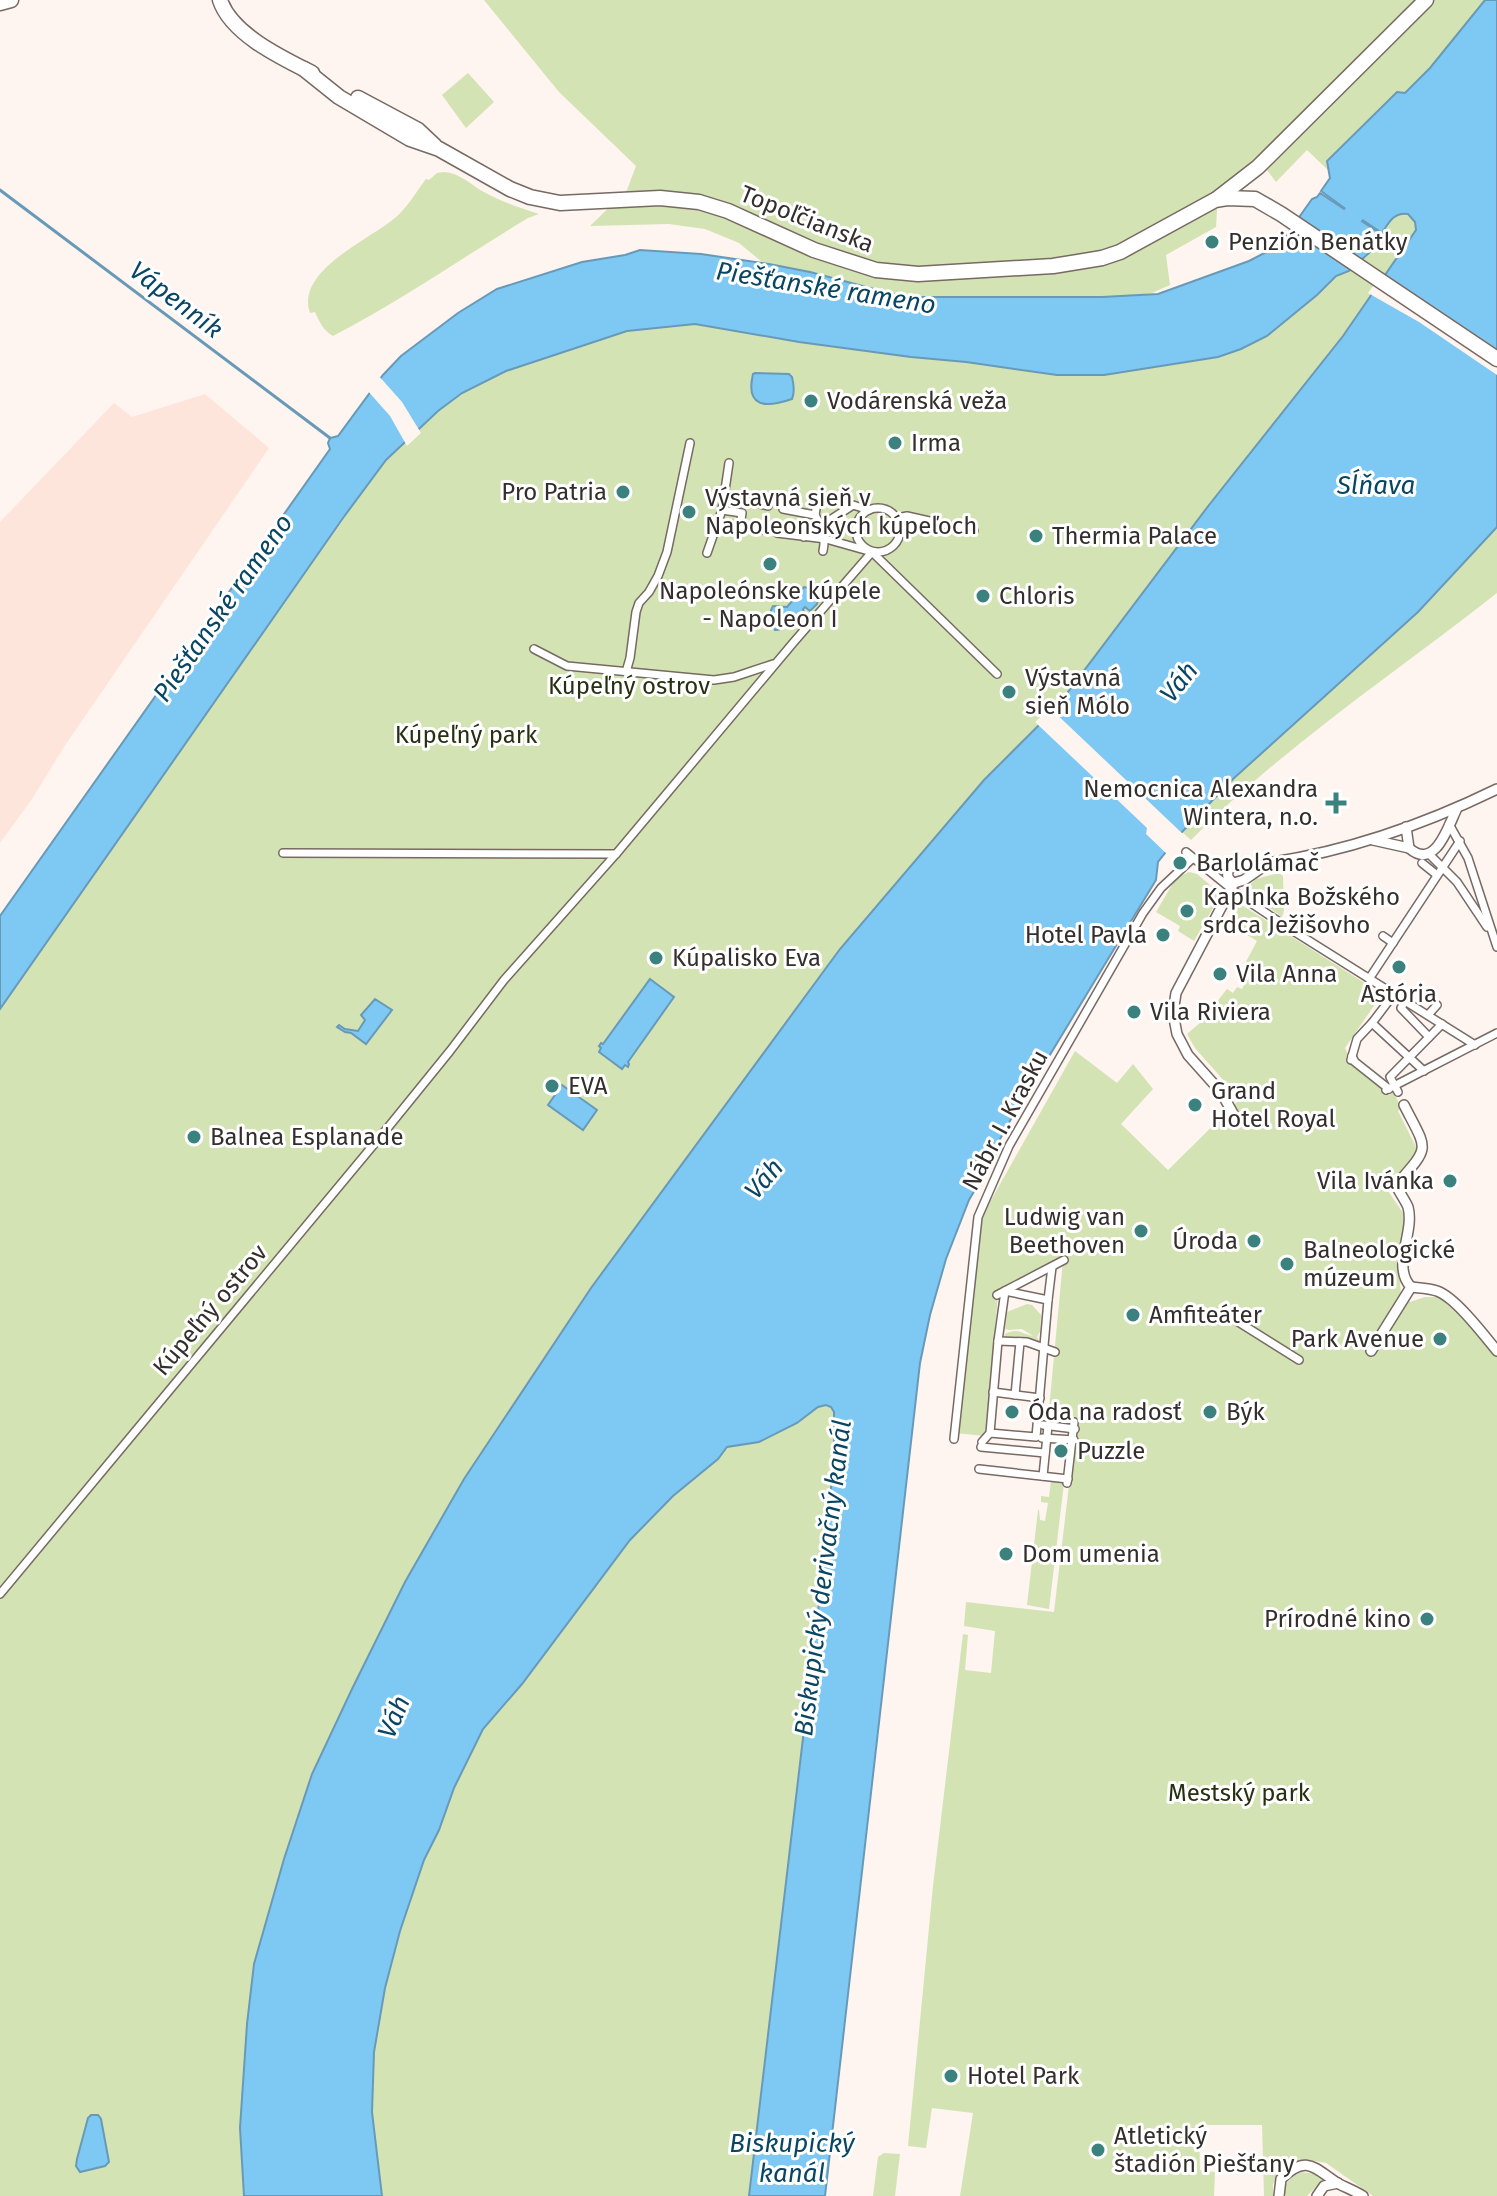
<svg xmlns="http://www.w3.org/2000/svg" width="1497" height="2196" font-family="'Fira Sans',sans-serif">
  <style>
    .built { fill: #fee5dc }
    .green { fill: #d4e3b3 }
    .water { fill: #7ec8f4; stroke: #689ab8; stroke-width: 2 }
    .pier { fill: #fef4f0 }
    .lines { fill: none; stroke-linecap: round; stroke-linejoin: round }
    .stream { stroke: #689ab8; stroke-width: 3 }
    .river { stroke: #7ec8f4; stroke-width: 20 }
    .pedestrian-casing { stroke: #776963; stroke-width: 10 }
    .minor-casing { stroke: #776963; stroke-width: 12 }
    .secondary-casing { stroke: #776963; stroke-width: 17 }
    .pedestrian { stroke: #fff; stroke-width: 7 }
    .minor { stroke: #fff; stroke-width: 9 }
    .secondary { stroke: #fff; stroke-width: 14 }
    .poi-dot { fill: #3b827e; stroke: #fff; stroke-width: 3 }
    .labels { text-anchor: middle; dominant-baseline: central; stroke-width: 6; stroke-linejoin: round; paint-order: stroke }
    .street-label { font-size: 24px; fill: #342e2c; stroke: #fff }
    .poi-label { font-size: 24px; fill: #342e2c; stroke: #fff; text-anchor: start }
    .park-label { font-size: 24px; fill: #283011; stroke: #fff }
    .water-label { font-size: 26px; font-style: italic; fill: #094663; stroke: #fff }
  </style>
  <rect width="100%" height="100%" fill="#fef4f0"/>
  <polygon class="built" points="205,394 269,448 64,747 32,799 0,843 0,522 114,403 132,417"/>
  <g class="green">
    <polygon points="484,0 1485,0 1430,68 1330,172 1307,150 1276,182 1261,162 1218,196 1216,227 1166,255 1170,285 1152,293 1072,303 994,303 857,291 762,262 739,243 705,229 669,224 590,226 627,190 636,166 559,92"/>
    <polygon points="468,73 494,102 466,128 442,95"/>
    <path d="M444,172C460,173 471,185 484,192C502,202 520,208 539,214L528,218C463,257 401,301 333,336C323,330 320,323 315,312L310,313C295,271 369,240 395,218C407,208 416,192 426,179L429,180L437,173Z"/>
    <polygon points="1400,213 1408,214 1415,222 1416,229 1343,336 1209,505 1055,709 984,780 840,949 591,1288 464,1479 405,1582 312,1773 254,1964 247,2024 240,2128 244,2196 0,2196 0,1009 343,518 386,460 438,411 462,393 506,371 627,331 696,324 799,342 911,357 966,362 1057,375 1104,375 1218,357 1241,349 1267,336 1317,295 1336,276 1349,271 1370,252 1391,219"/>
    <path d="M1497,527V593C1394,674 1283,747 1191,840L1182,832L1233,779L1418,612Z"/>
    <polygon points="1189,872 1197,874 1221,894 1194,941 1178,931 1180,926 1156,912 1176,878"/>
    <polygon points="1279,873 1283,876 1284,910 1282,917 1245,890 1256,879"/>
    <polygon points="1237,902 1382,994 1345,1048 1353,1064 1384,1086 1388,1095 1394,1092 1401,1108 1398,1111 1417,1149 1416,1156 1386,1188 1403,1213 1405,1231 1398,1255 1401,1296 1410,1302 1425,1297 1439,1297 1481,1336 1497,1356 1497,2196 1373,2196 1326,2163 1309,2160 1290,2163 1283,2169 1273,2184 1273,2196 1264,2196 1262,2125 1199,2125 1200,2170 1215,2172 1214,2196 960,2196 973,2113 932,2108 926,2148 908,2146 933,1886 963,1634 968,1635 965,1670 991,1673 995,1631 964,1626 966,1602 1054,1612 1074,1443 1074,1422 1048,1420 1063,1261 998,1295 985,1436 955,1433 967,1316 982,1216 1075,1051 1117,1083 1133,1064 1153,1089 1121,1124 1168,1170 1240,1099 1195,1048 1187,1034 1201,1022 1227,989 1233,993 1237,987 1242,989 1248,978 1240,973 1257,941 1244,933 1246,929 1229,919"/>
    <path d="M1027,1304L1032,1305L1041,1315L1040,1332L1037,1337L1039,1341L1037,1343L1004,1339L1005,1334C1018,1327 1022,1334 1033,1336L1022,1329L1009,1330L1005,1329L1007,1312Z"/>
    <polygon points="825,1405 831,1407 834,1412 834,1454 826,1543 749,2196 382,2196 372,2112 374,2052 385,1988 400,1931 424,1860 439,1830 454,1788 483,1729 522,1684 630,1540 673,1496 718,1459 727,1447 759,1442 797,1423 818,1407"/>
    <polygon points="1051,1481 1064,1483 1049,1609 1027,1605 1038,1510 1039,1510 1040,1520 1045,1521 1048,1503 1041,1502 1041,1496 1049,1497"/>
    <polygon points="884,2153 900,2154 895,2196 873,2196 878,2157"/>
    <path d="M1301,2172L1316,2174L1323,2180L1307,2196H1286L1283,2192C1286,2181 1291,2177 1301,2172Z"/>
  </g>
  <g class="water">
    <path d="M1485,0H1497V527L1418,612L1233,779L1182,832L1158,862L1156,880L1011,1119L994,1150L996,1154L969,1200L946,1259L930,1315L920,1363L825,2196H749L826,1543L834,1454V1412L831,1407L826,1405L818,1407L797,1423L759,1442L727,1447L718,1459L673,1496L630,1540L522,1684L483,1729L454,1788L439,1830L424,1860L400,1931L385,1988L374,2052L372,2112L382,2196H244L240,2128L247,2024L254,1964L284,1859L312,1774L352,1689L405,1582L464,1479L591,1288L840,949L984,780L1055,709L1209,505L1343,336L1416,230L1415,222L1408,214C1394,212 1389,222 1382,233L1355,215L1362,199L1357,198L1347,210L1321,191L1330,178L1327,161L1397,92L1405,93L1430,68Z"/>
    <polygon points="1320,193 1347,211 1345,217 1349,219 1354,216 1381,234 1370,252 1349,271 1336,276 1317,295 1267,336 1241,349 1218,357 1104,375 1057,375 966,362 911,357 799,342 695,324 627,331 506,371 462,393 438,411 386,460 343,518 0,1009 0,916 330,449 328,443 330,438 338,436 383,375 401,356 458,313 497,289 582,262 625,255 640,250 701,254 769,264 810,272 904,297 1102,297 1158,294 1249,261 1272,249 1285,237 1312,199 1317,197"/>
    <path d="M755,373L789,374L792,377C794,385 795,392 792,399C766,408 745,408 753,374Z"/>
    <path d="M804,587L812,589L819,596L817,604L810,611L805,607L803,609L804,612L800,621C791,622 783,631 775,630C770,622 768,614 773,606L787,607Z"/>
    <polygon points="650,979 674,997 628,1062 629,1064 628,1067 625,1065 622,1069 599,1052 601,1048 599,1046 601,1043 603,1044"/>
    <polygon points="375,999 392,1010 366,1044 351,1033 345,1032 337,1027 339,1025 345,1029 358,1031 365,1020 361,1015"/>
    <polygon points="562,1085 597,1110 583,1130 548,1105"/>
    <polygon points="91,2115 98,2115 101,2119 109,2162 105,2166 80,2172 76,2166 77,2159 88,2118"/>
  </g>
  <g class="pier">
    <polygon points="1381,275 1497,353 1497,375 1419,322 1368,293"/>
    <polygon points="378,375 402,402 421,433 407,446 390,416 367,390"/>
    <polygon points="1050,708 1184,835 1168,855 1146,834 1147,828 1035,722"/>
  </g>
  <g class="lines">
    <polyline class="stream" points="0,190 330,438"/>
    <polyline class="river" points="1336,241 1371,188"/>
    <defs>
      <g id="pedestrian">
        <polyline points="724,495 768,506"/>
        <circle cx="878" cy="530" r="22"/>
        <polyline points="783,509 815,515"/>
        <path d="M816,509L815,515C823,528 826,537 823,551"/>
        <polyline points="722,510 742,513 740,526 762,530"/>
        <polyline points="897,518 907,516 974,531"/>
        <polyline points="717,522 740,526"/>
        <polyline points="777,533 826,539 872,552 997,674"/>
        <polyline points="804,537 853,505 869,510"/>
        <polyline points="707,553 722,510 729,463"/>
        <polyline points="534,649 567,666 714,680 734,677 773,664"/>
        <polyline points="626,672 630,658 636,612 639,603 649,592 658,576 667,552 690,443"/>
        <polyline points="1449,824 1468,858 1497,947"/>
        <polyline points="1186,852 1239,895 1287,927 1475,1045"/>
        <polyline points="283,853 616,854"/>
        <polyline points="1429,854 1457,882 1487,927"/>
        <polyline points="1422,863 1437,875"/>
        <polyline points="1383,936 1393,943"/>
        <polyline points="1369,979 1460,841"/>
        <polyline points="1405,1001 1401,1008 1429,1037"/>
        <polyline points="1428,1015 1437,1005"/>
        <polyline points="1372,1023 1424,1071"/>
        <polyline points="1352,1056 1355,1062 1389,1089"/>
        <polyline points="1351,1060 1357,1039 1372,1023 1394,994"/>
        <polyline points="1386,1090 1497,1033"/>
        <polyline points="1398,1092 1390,1077 1442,1024"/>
        <polyline points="997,1295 1064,1260"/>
        <polyline points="1048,1300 1052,1267"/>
        <polyline points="1232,1318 1299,1360"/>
        <polyline points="998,1341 1027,1342 1055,1352"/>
        <polyline points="993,1392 1040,1398"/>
        <polyline points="1015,1395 1020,1342"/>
        <polyline points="1043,1425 1075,1429"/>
        <polyline points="1042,1438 1074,1440"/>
        <polyline points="954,1439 978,1217 1009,1146 1143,913 1161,888 1193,858"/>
        <polyline points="982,1442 990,1433 998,1341 1005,1291 1048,1300 1036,1437 990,1433"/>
        <polyline points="981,1447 1045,1453"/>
        <polyline points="979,1469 1068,1479"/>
        <polyline points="1043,1476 1048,1426"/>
        <polyline points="1067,1483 1074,1422"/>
        <polyline points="0,1594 390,1125 450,1051 504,980 616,854 793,643 872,552"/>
      </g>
      <g id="minor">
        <path d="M1406,827L1409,848C1435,871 1448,827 1457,808"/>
        <polyline points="1373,840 1409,848"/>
        <path d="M1234,883C1228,880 1226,875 1229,869L1233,867C1325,859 1415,829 1497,789"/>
        <polyline points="1234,883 1176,993 1173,1013 1177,1034 1188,1055 1221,1092 1235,1117"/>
        <polyline points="1234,883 1244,880 1264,866"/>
        <path d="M1411,1287C1419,1288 1429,1288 1437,1291C1455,1297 1484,1335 1497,1351"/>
        <path d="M1371,1351L1411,1287C1391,1266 1415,1233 1408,1207C1405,1200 1399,1192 1396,1185C1431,1145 1428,1152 1404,1105"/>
        <path d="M1279,2196L1281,2179C1307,2153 1315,2169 1339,2184C1347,2188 1355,2191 1363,2196"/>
        <polyline points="1317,2196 1324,2186 1338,2183"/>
      </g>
      <g id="secondary">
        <path d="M220,0C231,34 282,58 312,73"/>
        <polyline points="0,3 11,0"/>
        <polyline points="304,69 339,97 410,139 439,149 510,189 530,197 560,203 660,198 699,202 728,211 814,250 876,270 918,274 1053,266 1102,258 1120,252 1215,200 1227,198 1255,199 1281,214 1497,359"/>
        <polyline points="358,98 418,130 435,146"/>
        <polyline points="1218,198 1258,167 1426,0"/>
      </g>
    </defs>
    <use href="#pedestrian" class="pedestrian-casing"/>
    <use href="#minor" class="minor-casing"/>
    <use href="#secondary" class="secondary-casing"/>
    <use href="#pedestrian" class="pedestrian"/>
    <use href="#minor" class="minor"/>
    <use href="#secondary" class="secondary"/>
  </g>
  <g class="poi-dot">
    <circle cx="1212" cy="242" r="8"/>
    <circle cx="811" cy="401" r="8"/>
    <circle cx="895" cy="443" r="8"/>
    <circle cx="623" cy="492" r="8"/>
    <circle cx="689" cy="512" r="8"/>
    <circle cx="1036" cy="536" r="8"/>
    <circle cx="770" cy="564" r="8"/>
    <circle cx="983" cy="596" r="8"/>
    <circle cx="1009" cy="692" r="8"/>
    <path d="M1332 791h8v8h8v8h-8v8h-8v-8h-8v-8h8z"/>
    <circle cx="1180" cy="863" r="8"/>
    <circle cx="1187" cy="911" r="8"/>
    <circle cx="1163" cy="935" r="8"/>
    <circle cx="656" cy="958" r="8"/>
    <circle cx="1399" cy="967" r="8"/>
    <circle cx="1220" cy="974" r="8"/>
    <circle cx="1134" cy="1012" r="8"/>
    <circle cx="552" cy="1086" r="8"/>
    <circle cx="1195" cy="1105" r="8"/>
    <circle cx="194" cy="1137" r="8"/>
    <circle cx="1450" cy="1181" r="8"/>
    <circle cx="1141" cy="1231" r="8"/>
    <circle cx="1254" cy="1241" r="8"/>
    <circle cx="1287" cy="1264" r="8"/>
    <circle cx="1133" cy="1315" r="8"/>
    <circle cx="1440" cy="1339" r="8"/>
    <circle cx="1012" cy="1412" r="8"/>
    <circle cx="1210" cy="1412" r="8"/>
    <circle cx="1061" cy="1451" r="8"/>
    <circle cx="1006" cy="1554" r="8"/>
    <circle cx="1427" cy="1619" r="8"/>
    <circle cx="951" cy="2076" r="8"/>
    <circle cx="1098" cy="2150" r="8"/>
  </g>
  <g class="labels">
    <g class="street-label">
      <text transform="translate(807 219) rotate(22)">Topoľčianska</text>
      <text transform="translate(1005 1120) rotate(-62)">Nábr. I. Krasku</text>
      <text transform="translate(210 1310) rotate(-50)">Kúpeľný ostrov</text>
    </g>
    <g class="poi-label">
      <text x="1228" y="242">Penzión Benátky</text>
      <text x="827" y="401">Vodárenská veža</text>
      <text x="911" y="443">Irma</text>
      <text x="607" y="492" text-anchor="end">Pro Patria</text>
      <text x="705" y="498">Výstavná sieň v<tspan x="705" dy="28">Napoleonských kúpeľoch</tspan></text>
      <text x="1052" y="536">Thermia Palace</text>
      <text x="770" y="591" text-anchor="middle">Napoleónske kúpele<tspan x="770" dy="28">- Napoleon I</tspan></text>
      <text x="999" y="596">Chloris</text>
      <text x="1025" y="678">Výstavná<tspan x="1025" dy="28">sieň Mólo</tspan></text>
      <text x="1318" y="789" text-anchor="end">Nemocnica Alexandra<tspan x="1318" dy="28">Wintera, n.o.</tspan></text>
      <text x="1196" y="863">Barlolámač</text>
      <text x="1203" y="897">Kaplnka Božského<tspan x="1203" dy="28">srdca Ježišovho</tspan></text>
      <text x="1147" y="935" text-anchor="end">Hotel Pavla</text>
      <text x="672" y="958">Kúpalisko Eva</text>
      <text x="1236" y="974">Vila Anna</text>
      <text x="1399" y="994" text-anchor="middle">Astória</text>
      <text x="1150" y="1012">Vila Riviera</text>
      <text x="568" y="1086">EVA</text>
      <text x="1211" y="1091">Grand<tspan x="1211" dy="28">Hotel Royal</tspan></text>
      <text x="210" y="1137">Balnea Esplanade</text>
      <text x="1434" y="1181" text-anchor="end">Vila Ivánka</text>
      <text x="1125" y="1217" text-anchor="end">Ludwig van<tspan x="1125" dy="28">Beethoven</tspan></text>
      <text x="1238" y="1241" text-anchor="end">Úroda</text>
      <text x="1303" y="1250">Balneologické<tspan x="1303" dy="28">múzeum</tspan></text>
      <text x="1149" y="1315">Amfiteáter</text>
      <text x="1424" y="1339" text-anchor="end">Park Avenue</text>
      <text x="1028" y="1412">Óda na radosť</text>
      <text x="1226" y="1412">Býk</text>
      <text x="1077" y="1451">Puzzle</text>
      <text x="1022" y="1554">Dom umenia</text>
      <text x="1411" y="1619" text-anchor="end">Prírodné kino</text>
      <text x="967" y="2076">Hotel Park</text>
      <text x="1114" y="2136">Atletický<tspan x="1114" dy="28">štadión Piešťany</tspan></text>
    </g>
    <g class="park-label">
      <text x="629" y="686">Kúpeľný ostrov</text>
      <text x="466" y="735">Kúpeľný park</text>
      <text x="1239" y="1793">Mestský park</text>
    </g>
    <g class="water-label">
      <text transform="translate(826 288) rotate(9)">Piešťanské rameno</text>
      <text transform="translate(176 300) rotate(37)">Vápenník</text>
      <text x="1376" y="485">Sĺňava</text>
      <text transform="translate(223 608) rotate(-55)">Piešťanské rameno</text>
      <text transform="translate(1179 682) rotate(-51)">Váh</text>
      <text transform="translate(764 1179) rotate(-49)">Váh</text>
      <text transform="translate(823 1578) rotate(-83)">Biskupický derivačný kanál</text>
      <text transform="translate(394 1717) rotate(-67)">Váh</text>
      <text x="792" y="2143">Biskupický<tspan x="792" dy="30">kanál</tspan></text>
    </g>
  </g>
</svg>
